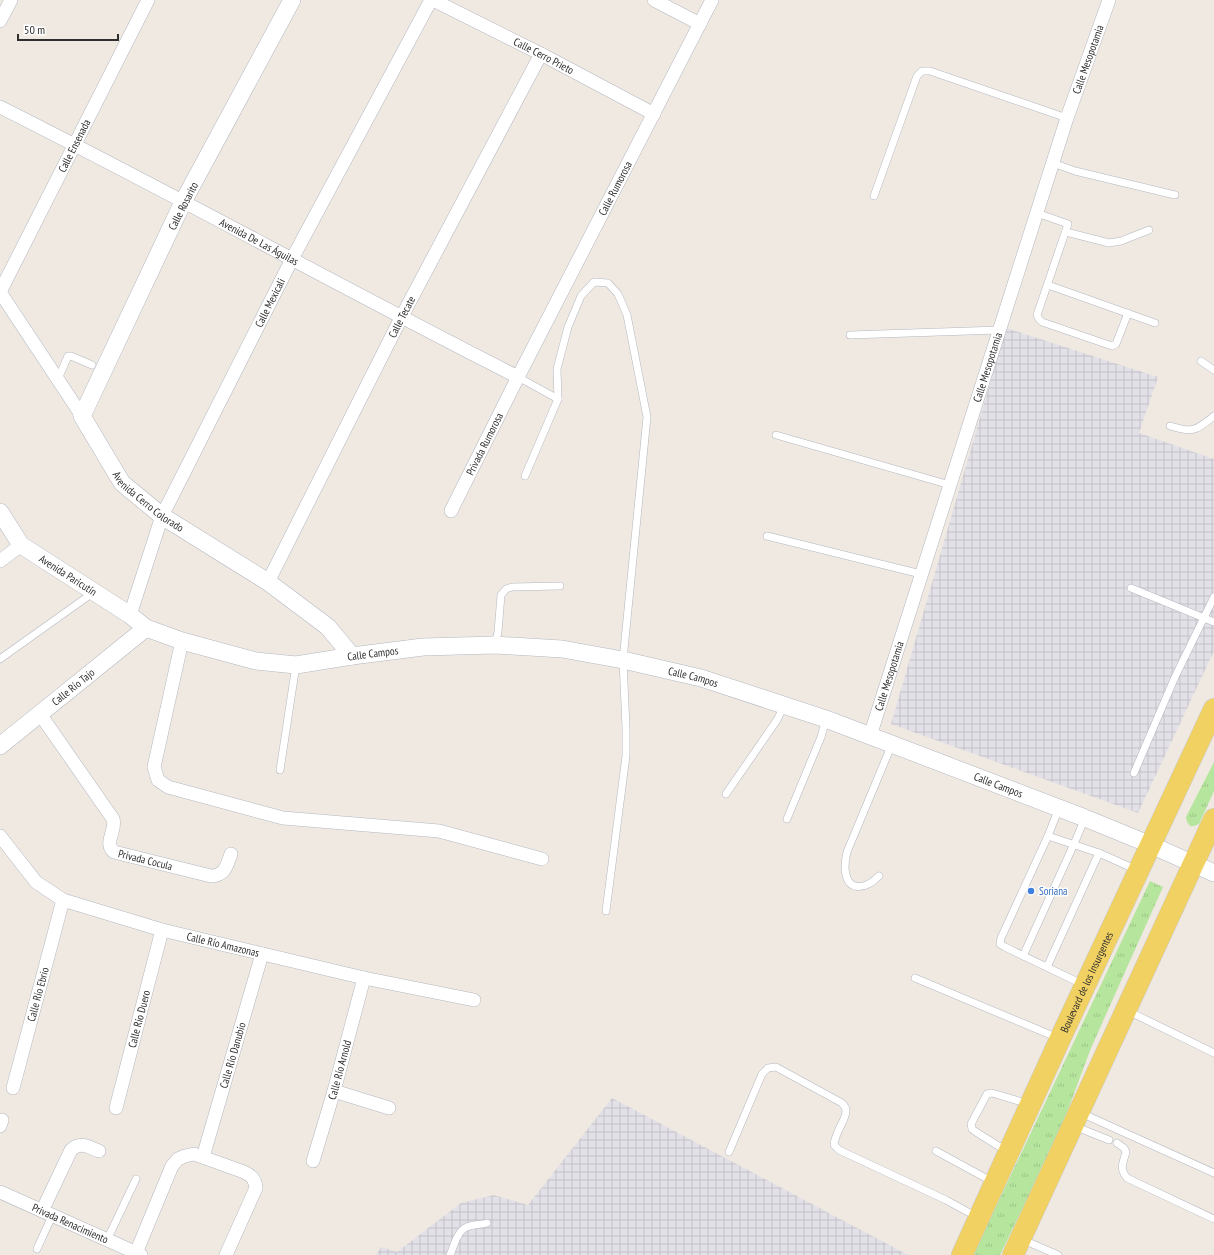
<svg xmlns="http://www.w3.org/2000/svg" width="1214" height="1255" font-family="'PT Sans Narrow',sans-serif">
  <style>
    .industrial { fill: url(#industrial-grid) }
    .grass { fill: url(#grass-tufts) }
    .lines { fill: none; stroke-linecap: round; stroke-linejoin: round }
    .service-casing { stroke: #b4b7c1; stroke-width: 8 }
    .minor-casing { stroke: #b4b7c1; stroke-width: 14 }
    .tertiary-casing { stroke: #b4b7c1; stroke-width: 18 }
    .primary-casing { stroke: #c9c9c9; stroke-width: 22 }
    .service { stroke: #fff; stroke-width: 7 }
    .minor { stroke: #fff; stroke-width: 13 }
    .tertiary { stroke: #fff; stroke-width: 17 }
    .primary { stroke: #f2d163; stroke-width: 21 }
    .shop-dot { fill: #3f7fe0; stroke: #fff; stroke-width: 1.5 }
    .labels { text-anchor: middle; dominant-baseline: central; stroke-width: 3; stroke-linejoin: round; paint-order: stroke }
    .street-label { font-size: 11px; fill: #2e2e2e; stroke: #fff }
    .shop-label { font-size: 11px; fill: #366cbe; stroke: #fff; text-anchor: start }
  </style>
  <defs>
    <pattern id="industrial-grid" width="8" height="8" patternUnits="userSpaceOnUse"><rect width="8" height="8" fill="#e3e1e8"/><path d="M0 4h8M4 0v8" fill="none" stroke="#c3c1c7"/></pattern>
    <pattern id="grass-tufts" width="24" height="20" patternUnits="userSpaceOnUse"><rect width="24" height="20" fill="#b6e59e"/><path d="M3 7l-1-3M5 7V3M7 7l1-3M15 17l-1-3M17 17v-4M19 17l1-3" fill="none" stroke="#9dc588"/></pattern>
  </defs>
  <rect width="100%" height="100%" fill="#efe9e1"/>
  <g class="industrial">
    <polygon points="1006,328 1158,377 1139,433 1214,459 1214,651 1138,813 891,724"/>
    <polygon points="612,1098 908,1255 376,1255 381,1247 397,1252 461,1203 494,1195 528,1205"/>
  </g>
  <g class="grass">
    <polygon points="1214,762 1214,791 1199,824 1194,826 1190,826 1187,822 1186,817"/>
    <polygon points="1150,881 1163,887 1091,1048 1060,1131 1000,1255 973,1255"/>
  </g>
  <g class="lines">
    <defs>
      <g id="service">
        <polyline points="1053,163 1075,171 1175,195"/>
        <polyline points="874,196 917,76 922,71 930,71 1067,118"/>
        <polyline points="1037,213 1068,224 1037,315 1039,319 1042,322 1112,346 1116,344 1128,313"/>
        <polyline points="1066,232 1109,243 1121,241 1149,230"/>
        <polyline points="1048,285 1155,323"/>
        <polyline points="850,335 999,330"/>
        <polyline points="1201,361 1214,370"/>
        <polyline points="518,377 558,399"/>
        <polyline points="58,379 68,356 71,356 92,365"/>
        <path d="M1170,426C1194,433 1195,431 1214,416"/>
        <polyline points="776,435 950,485"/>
        <polyline points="525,476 558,399 557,369 568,327 581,296 594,282 608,283 618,294 627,315 647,417 623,660 626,728 626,756 606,911"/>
        <polyline points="767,536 921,574"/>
        <polyline points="1131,588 1214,622"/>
        <polyline points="495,644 498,632 501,595 506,589 512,587 560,586"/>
        <polyline points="0,659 94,592"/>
        <polyline points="280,770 296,665"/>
        <polyline points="1134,773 1175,677 1214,597"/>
        <polyline points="726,794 777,720 784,706"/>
        <polyline points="1059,808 1048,836 1001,938 1000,944 1005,947 1084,985"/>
        <polyline points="787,819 821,737 826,719"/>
        <polyline points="1048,836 1099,853 1137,870"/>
        <path d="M879,876C865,890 846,893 845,867C845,862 846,856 847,852L892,744"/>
        <polyline points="1023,956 1074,844 1085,818"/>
        <polyline points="1047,967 1099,853"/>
        <polyline points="915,978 1058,1038"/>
        <polyline points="1128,1011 1214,1053"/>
        <polyline points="1081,1113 1214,1173"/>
        <polyline points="1074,1126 1109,1140"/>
        <path d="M1117,1143L1124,1148L1126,1152C1123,1163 1119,1168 1127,1178L1214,1219"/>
        <polyline points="936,1151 993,1182"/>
        <path d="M729,1152L762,1074L768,1068L776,1067L842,1103C844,1105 846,1108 846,1111C846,1120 835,1132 834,1145L839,1150L946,1200L977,1217"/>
        <polyline points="1008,1152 976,1132 972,1129 971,1124 987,1094 992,1093 1029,1104"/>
        <polyline points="1021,1239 1058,1255"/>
        <polyline points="107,1240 136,1179"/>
        <polyline points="37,1249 52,1216"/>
        <path d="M450,1255C454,1246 457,1231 467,1227C472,1224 481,1225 487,1223"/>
      </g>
      <g id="minor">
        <path id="s1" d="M433,0L541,54L654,114"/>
        <polyline points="654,0 700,24"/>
        <polyline points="0,21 11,0"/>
        <path id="s2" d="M0,107C174,194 344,289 518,377"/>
        <path id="s3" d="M0,292L148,0"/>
        <polyline points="0,292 82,416"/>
        <path id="s4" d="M451,511L518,377L712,0"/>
        <polyline points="0,561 21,545"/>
        <path id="s5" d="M268,582L401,318L541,54"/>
        <path id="s6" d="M130,615L162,516L292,259L431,0"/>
        <polyline points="182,641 154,767 158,780 168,787 283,818 439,831 542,859"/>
        <path id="s7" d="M40,714L113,819C117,830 103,843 114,852L211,876C225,876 227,865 231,854"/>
        <path id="s8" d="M870,736L1067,118L1109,0"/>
        <path id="s9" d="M0,836L36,882L63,900L162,930L364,978L474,1000"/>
        <path id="s10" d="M13,1088L63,900"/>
        <polyline points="334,1091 389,1108"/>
        <path id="s11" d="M116,1108L162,930"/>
        <polyline points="0,1126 2,1120"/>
        <path id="s12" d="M203,1157L262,954"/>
        <path id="s13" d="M313,1161L334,1091L364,978"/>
        <path id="s14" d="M0,1192L141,1255"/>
        <path d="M42,1211L71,1150C81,1141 88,1147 99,1151"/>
        <path d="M136,1253L172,1166L178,1159L185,1156L194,1154L244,1172C252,1176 255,1179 256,1188L226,1255"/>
      </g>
      <g id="tertiary">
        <path id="s15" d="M292,0L183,202L82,416L122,483L162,516L268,582L328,627L352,656"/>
        <path id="s16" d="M0,512L21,545L130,615L146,628L182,641L256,661L296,665L352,656L423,647L495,645L562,649L623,660L701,678L826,719L1085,818L1151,845L1214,873"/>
        <path id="s17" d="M0,746L146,628"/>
      </g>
      <g id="primary">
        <path id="s18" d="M962,1255L1060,1039L1214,709"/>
        <polyline points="1013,1255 1214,819"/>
      </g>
    </defs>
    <use href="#service" class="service-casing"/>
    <use href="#minor" class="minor-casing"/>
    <use href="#tertiary" class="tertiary-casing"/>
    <use href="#primary" class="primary-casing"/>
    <use href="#service" class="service"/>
    <use href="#minor" class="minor"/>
    <use href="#tertiary" class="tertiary"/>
    <use href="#primary" class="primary"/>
  </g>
  <circle class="shop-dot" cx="1031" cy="891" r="4"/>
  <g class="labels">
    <g class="street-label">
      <text stroke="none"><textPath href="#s1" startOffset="124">Calle Cerro Prieto</textPath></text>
      <text stroke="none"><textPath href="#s8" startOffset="711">Calle Mesopotamia</textPath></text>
      <text stroke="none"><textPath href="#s3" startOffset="164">Calle Ensenada</textPath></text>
      <text stroke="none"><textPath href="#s4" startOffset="362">Calle Rumorosa</textPath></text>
      <text transform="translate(183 206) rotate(-63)">Calle Rosarito</text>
      <text stroke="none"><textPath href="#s2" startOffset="292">Avenida De Las Águilas</textPath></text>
      <text stroke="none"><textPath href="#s6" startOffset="343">Calle Mexicali</textPath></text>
      <text stroke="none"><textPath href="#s5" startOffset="297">Calle Tecate</textPath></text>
      <text stroke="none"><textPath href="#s8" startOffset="387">Calle Mesopotamia</textPath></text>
      <text stroke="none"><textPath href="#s4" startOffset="75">Privada Rumorosa</textPath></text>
      <text stroke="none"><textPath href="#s15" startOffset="576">Avenida Cerro Colorado</textPath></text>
      <text stroke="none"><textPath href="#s16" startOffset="95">Avenida Paricutín</textPath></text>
      <text stroke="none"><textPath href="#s16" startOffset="422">Calle Campos</textPath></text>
      <text stroke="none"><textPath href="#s8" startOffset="63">Calle Mesopotamia</textPath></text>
      <text stroke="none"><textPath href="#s16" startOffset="746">Calle Campos</textPath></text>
      <text stroke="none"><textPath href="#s17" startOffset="94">Calle Río Tajo</textPath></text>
      <text stroke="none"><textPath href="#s16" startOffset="1070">Calle Campos</textPath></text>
      <text stroke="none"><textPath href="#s7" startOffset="195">Privada Cocula</textPath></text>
      <text stroke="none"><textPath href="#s9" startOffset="257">Calle Río Amazonas</textPath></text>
      <text stroke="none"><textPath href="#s18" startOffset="300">Boulevard de los Insurgentes</textPath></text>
      <text stroke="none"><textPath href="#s10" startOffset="97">Calle Río Ebrio</textPath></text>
      <text stroke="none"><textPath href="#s11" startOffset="92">Calle Río Duero</textPath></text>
      <text stroke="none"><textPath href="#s12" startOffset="106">Calle Río Danubio</textPath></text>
      <text stroke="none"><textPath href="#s13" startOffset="95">Calle Río Arnold</textPath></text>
      <text stroke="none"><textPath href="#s14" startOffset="77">Privada Renacimiento</textPath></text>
    </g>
    <g class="shop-label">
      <text x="1039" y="891">Soriana</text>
    </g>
  </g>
  <path d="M18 34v6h100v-6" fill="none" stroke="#2e2e2e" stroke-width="2"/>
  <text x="24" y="34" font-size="12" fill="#2e2e2e" stroke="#ffffff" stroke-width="3" paint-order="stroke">50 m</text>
</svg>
